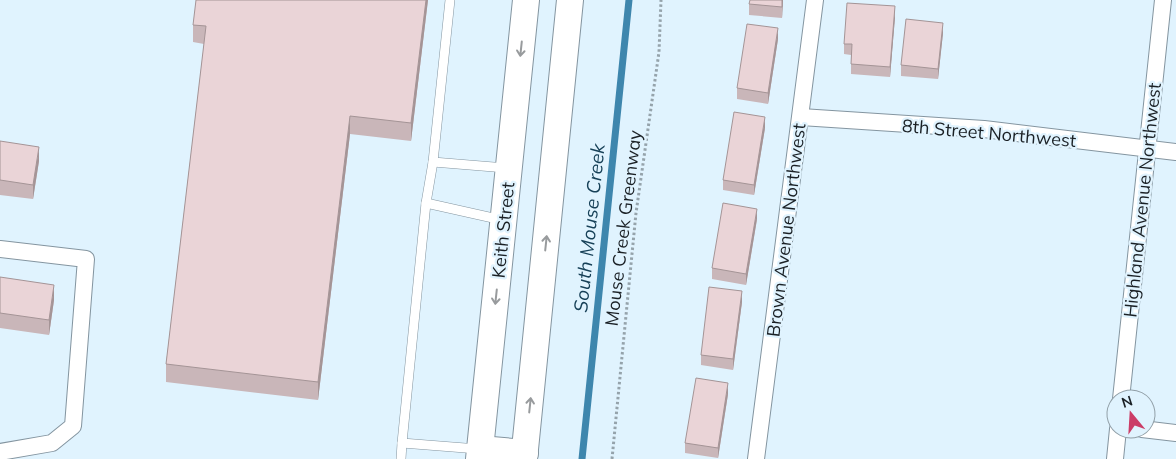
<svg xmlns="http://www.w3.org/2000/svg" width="1176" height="459" font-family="Mulish,sans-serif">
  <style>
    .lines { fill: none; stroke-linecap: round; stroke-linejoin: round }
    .stream { stroke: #3e86ad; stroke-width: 7 }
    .lane-casing { stroke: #8495a0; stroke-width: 10 }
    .street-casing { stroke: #8495a0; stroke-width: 18 }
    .primary-casing { stroke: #8495a0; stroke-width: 28 }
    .path { stroke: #95a3ab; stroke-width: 3; stroke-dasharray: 2.5 2.5; stroke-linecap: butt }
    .lane { stroke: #fff; stroke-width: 9 }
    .street { stroke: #fff; stroke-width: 16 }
    .primary { stroke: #fff; stroke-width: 26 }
    .wall { fill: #c9b6b9 }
    .shaded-wall { fill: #a49496 }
    .building { fill: #ead4d7; stroke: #a49496 }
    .oneway { stroke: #989b9d }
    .labels { text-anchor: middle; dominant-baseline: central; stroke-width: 4.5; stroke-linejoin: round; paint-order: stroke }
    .street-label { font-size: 18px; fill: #1a2025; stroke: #e0f3fe }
    .water-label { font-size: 19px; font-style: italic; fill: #174158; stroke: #e0f3fe }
  </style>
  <rect width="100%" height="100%" fill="#e0f3fe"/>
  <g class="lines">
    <polyline class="stream" points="582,459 629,0"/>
    <defs>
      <g id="lane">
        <polyline points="450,0 433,162 426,203 502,220"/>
        <polyline points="433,162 506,168"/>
        <polyline points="426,203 402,443 478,449"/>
        <polyline points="401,459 402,443"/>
      </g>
      <g id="street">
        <polyline points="801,117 984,129 1176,152"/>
        <polyline points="0,249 86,259 73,426 52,443 0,452"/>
        <polyline points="1121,399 1163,0"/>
        <polyline points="1142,429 1176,433"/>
        <polyline points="756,459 815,0"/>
        <polyline points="1115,459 1118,429"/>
      </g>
      <g id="primary">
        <polyline points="480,449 525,453"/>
        <polyline points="479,459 526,0"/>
        <polyline points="524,459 570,0"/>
      </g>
    </defs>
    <use href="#lane" class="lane-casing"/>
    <use href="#street" class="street-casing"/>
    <use href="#primary" class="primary-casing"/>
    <polyline class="path" points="612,459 636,213 659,52 661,0"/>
    <use href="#lane" class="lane"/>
    <use href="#street" class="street"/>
    <use href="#primary" class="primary"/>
  </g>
  <g class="wall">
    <polygon points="428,0 411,141 350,134 318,400 166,382 166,364 204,44 193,42 193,25"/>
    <polygon points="783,0 782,18 749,15 749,4"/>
    <polygon points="895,17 890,77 851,74 851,55 844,54 844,44"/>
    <polygon points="943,33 938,79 901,76 901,65"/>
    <polygon points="778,39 768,104 737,99 737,88"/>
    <polygon points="765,128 754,195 723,190 723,180"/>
    <polygon points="0,141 39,161 33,199 0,195"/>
    <polygon points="757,219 746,285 712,279 712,268"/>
    <polygon points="0,277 54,300 49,335 0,328"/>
    <polygon points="742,302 733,370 701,365 701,355"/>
    <polygon points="728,394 718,458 685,453 685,443"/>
  </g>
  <g class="shaded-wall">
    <polygon points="426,0 428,0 411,141 411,123"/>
    <polygon points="782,0 783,0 782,18"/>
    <polygon points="895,6 895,17 890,77 890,67"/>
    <polygon points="943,23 943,33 938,79 938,69"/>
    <polygon points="778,28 778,39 768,104 768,93"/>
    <polygon points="350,116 350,134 318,400 318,382"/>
    <polygon points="765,117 765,128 754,195 754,185"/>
    <polygon points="39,147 39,161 33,199 33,185"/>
    <polygon points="757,209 757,219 746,285 746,274"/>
    <polygon points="54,285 54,300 49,335 49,320"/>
    <polygon points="742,291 742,302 733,370 733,359"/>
    <polygon points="728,383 728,394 718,458 718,448"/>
  </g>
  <g class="building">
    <polygon points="196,0 426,0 411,123 350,116 318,382 166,364 206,26 193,25"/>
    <polygon points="750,0 782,0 782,7 749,4"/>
    <polygon points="847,3 895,6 890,67 851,64 852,44 844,44"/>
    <polygon points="906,19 943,23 938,69 901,65"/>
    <polygon points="747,24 778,28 768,93 737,88"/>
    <polygon points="734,112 765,117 754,185 723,180"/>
    <polygon points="0,141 39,147 33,185 0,180"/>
    <polygon points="723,203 757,209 746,274 712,268"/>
    <polygon points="0,277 54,285 49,320 0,313"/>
    <polygon points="709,287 742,291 733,359 701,355"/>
    <polygon points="696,378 728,383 718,448 685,443"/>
  </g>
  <defs><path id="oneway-shaft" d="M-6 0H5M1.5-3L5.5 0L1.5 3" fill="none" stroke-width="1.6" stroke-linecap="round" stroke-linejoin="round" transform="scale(1.25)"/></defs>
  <g class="oneway">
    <use href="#oneway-shaft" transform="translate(521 49) rotate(96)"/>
    <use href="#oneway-shaft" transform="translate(546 243) rotate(-84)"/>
    <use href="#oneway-shaft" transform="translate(496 297) rotate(96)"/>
    <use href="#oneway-shaft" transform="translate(530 405) rotate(-84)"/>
  </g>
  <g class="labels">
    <g class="street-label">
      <text transform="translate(989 133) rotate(5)">8th Street Northwest</text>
      <text transform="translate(1142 200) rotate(-84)">Highland Avenue Northwest</text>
      <text transform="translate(623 228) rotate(-83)">Mouse Creek Greenway</text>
      <text transform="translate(503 230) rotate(-84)">Keith Street</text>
      <text transform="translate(786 230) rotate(-83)">Brown Avenue Northwest</text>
    </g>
    <g class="water-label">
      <text transform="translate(589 228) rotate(-84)">South Mouse Creek</text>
    </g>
  </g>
  <g transform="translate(1131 414) rotate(342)"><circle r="24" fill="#e0f3fe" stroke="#919fa7"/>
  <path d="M0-4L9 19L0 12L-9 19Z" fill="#cb3d67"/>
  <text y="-8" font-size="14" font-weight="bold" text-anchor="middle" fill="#1a2025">N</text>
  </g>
</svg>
